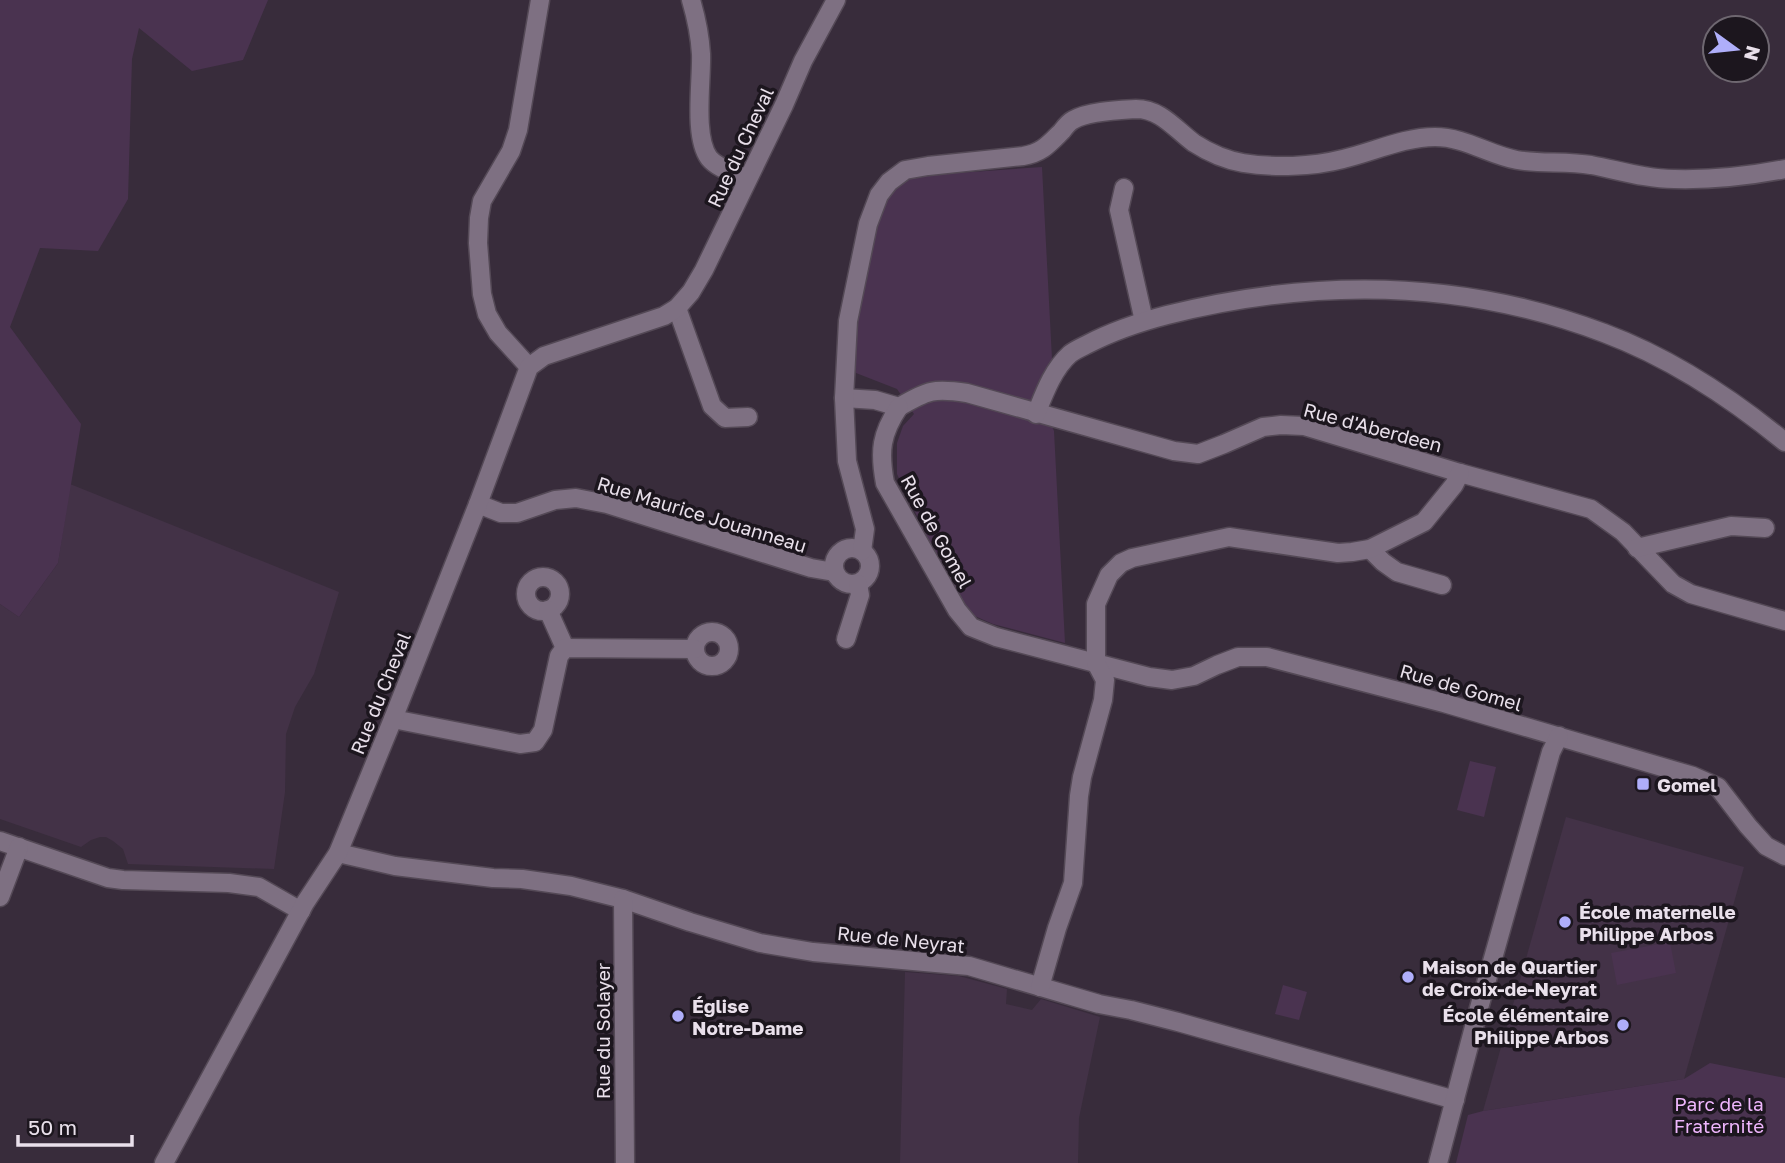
<svg xmlns="http://www.w3.org/2000/svg" width="1785" height="1163" font-family="'Golos Text',sans-serif">
  <style>
    .built { fill: #433247 }
    .green { fill: #4a3350 }
    .lines { fill: none; stroke-linecap: round; stroke-linejoin: round }
    .minor-casing { stroke: #544956; stroke-width: 21 }
    .minor { stroke: #7e7082; stroke-width: 18 }
    .poi-dot { fill: #afaefa; stroke: #1c161e; stroke-width: 2.5 }
    .labels { text-anchor: middle; dominant-baseline: central; stroke-width: 7; stroke-linejoin: round; paint-order: stroke }
    .street-label { font-size: 19px; fill: #e9e0eb; stroke: #1c161e }
    .poi-label { font-size: 19px; font-weight: bold; fill: #e9e0eb; stroke: #1c161e; text-anchor: start }
    .park-label { font-size: 19px; fill: #efb6fd; stroke: #1c161e }
  </style>
  <rect width="100%" height="100%" fill="#382c3b"/>
  <g class="built">
    <polygon points="70,484 339,592 314,674 295,707 286,734 285,792 274,869 128,864 123,849 113,841 106,837 100,837 91,840 81,847 0,819 0,604 19,617 58,563"/>
    <polygon points="1566,817 1744,867 1684,1079 1483,1111"/>
    <polygon points="905,972 959,976 1007,989 1006,1004 1032,1010 1041,999 1100,1017 1079,1118 1078,1163 900,1163"/>
  </g>
  <g class="green">
    <polygon points="0,0 268,0 243,60 192,71 139,28 132,59 128,199 98,251 40,248 10,327 81,424 58,563 19,617 0,604"/>
    <polygon points="1042,167 1052,359 1038,390 1054,431 1065,643 993,624 970,614 956,598 897,474 897,443 903,426 914,414 897,389 856,373 853,322 882,203 891,191 906,179 929,175"/>
    <polygon points="1470,761 1496,767 1484,817 1457,810"/>
    <polygon points="1670,942 1676,973 1617,985 1611,953"/>
    <polygon points="1283,985 1307,992 1299,1020 1275,1014"/>
    <polygon points="1710,1063 1785,1078 1785,1163 1456,1163 1468,1115 1483,1111 1684,1079"/>
  </g>
  <g class="lines">
    <defs>
      <g id="minor">
        <path d="M691,0C696,17 700,36 701,54C702,81 693,136 709,158C718,169 735,173 747,179"/>
        <polyline points="1124,188 1119,210 1144,321"/>
        <polyline points="677,308 712,406 725,418 748,417"/>
        <polyline points="529,367 498,333 487,314 482,294 478,243 479,218 482,201 511,151 518,130 540,0"/>
        <path d="M844,398L875,400L899,407C928,390 934,388 967,393L1174,451L1198,454L1224,444L1263,427L1281,425L1304,426L1460,473L1591,509L1623,532L1673,584L1691,594L1785,621"/>
        <path d="M899,407C881,434 879,451 885,483L957,610L971,627L996,637L1149,677L1172,680L1194,676L1217,665L1238,657H1267L1444,703L1693,776L1718,787L1748,826L1766,846L1785,856"/>
        <path d="M1036,414C1044,394 1053,369 1070,354C1075,350 1082,347 1088,344C1113,331 1140,322 1167,315C1314,278 1462,279 1604,333C1671,358 1730,397 1785,442"/>
        <polyline points="478,504 501,513 517,513 555,500 576,498 607,504 811,568 834,572"/>
        <circle cx="852" cy="566" r="18"/>
        <polyline points="1637,548 1731,526 1765,528"/>
        <polyline points="1370,549 1383,562 1397,572 1442,585"/>
        <path d="M862,551L865,529L847,461L844,398L848,321L868,224L879,195L889,182L905,170L928,166L1023,156C1042,153 1049,144 1062,131C1065,127 1069,122 1073,120C1088,111 1119,110 1136,109C1161,109 1175,129 1194,143C1208,152 1226,160 1243,163C1274,168 1312,167 1343,159C1373,152 1404,137 1435,137C1465,137 1489,155 1517,160C1541,164 1566,161 1591,165C1618,170 1646,179 1674,179C1712,180 1749,176 1785,169"/>
        <circle cx="543" cy="594" r="17"/>
        <polyline points="548,610 565,648"/>
        <circle cx="712" cy="649" r="17"/>
        <polyline points="846,639 860,595 858,584"/>
        <polyline points="393,719 520,744 535,742 543,730 559,656 565,648 695,649"/>
        <polyline points="0,841 108,878 123,880 229,883 259,887 301,911"/>
        <polyline points="338,853 395,866 493,878 522,879 571,886 623,899 690,922 760,943 813,952 969,966 1099,1004 1131,1010 1178,1022 1455,1100"/>
        <polyline points="0,897 19,847"/>
        <polyline points="623,899 625,1163"/>
        <polyline points="1040,987 1057,928 1073,883 1079,796 1082,777 1103,700 1105,680 1096,663 1096,604 1109,575 1121,563 1132,558 1229,537 1338,553 1352,552 1370,549 1424,522 1454,485 1460,473"/>
        <polyline points="164,1163 305,903 338,853 393,719 478,504 529,367 544,356 664,316 677,308 691,292 704,270 784,105 803,61 836,0"/>
        <polyline points="1438,1163 1479,1008 1551,752 1559,736"/>
      </g>
    </defs>
    <use href="#minor" class="minor-casing"/>
    <use href="#minor" class="minor"/>
  </g>
  <g class="poi-dot">
    <rect x="1636" y="777" width="14" height="14" rx="3.5"/>
    <circle cx="1565" cy="922" r="7"/>
    <circle cx="1408" cy="977" r="7"/>
    <circle cx="678" cy="1016" r="7"/>
    <circle cx="1623" cy="1025" r="7"/>
  </g>
  <g class="labels">
    <g class="street-label">
      <text transform="translate(740 147) rotate(-65)">Rue du Cheval</text>
      <text transform="translate(1373 427) rotate(15)">Rue d'Aberdeen</text>
      <text transform="translate(702 514) rotate(17)">Rue Maurice Jouanneau</text>
      <text transform="translate(937 531) rotate(61)">Rue de Gomel</text>
      <text transform="translate(1461 687) rotate(16)">Rue de Gomel</text>
      <text transform="translate(380 693) rotate(-68)">Rue du Cheval</text>
      <text transform="translate(901 939) rotate(6)">Rue de Neyrat</text>
      <text transform="translate(602 1031) rotate(-90)">Rue du Solayer</text>
    </g>
    <g class="poi-label">
      <text x="1657" y="784">Gomel</text>
      <text x="1579" y="911">École maternelle<tspan x="1579" dy="22">Philippe Arbos</tspan></text>
      <text x="1422" y="966">Maison de Quartier<tspan x="1422" dy="22">de Croix-de-Neyrat</tspan></text>
      <text x="692" y="1005">Église<tspan x="692" dy="22">Notre-Dame</tspan></text>
      <text x="1609" y="1014" text-anchor="end">École élémentaire<tspan x="1609" dy="22">Philippe Arbos</tspan></text>
    </g>
    <g class="park-label">
      <text x="1719" y="1103">Parc de la<tspan x="1719" dy="22">Fraternité</tspan></text>
    </g>
  </g>
  <g transform="translate(1736 49) rotate(105)"><circle r="33" fill="#1c161e" stroke="#6e6770" stroke-width="2"/>
  <path d="M0-5L12 26L0 18L-12 26Z" fill="#afaefa"/>
  <text y="-10" font-size="19" font-weight="bold" text-anchor="middle" fill="#e9e0eb">N</text>
  </g>
  <path d="M18 1135v10h114v-10" fill="none" stroke="#e9e0eb" stroke-width="3.5"/>
  <text x="28" y="1135" font-size="21" fill="#e9e0eb" stroke="#1c161e" stroke-width="5" paint-order="stroke">50 m</text>
</svg>
